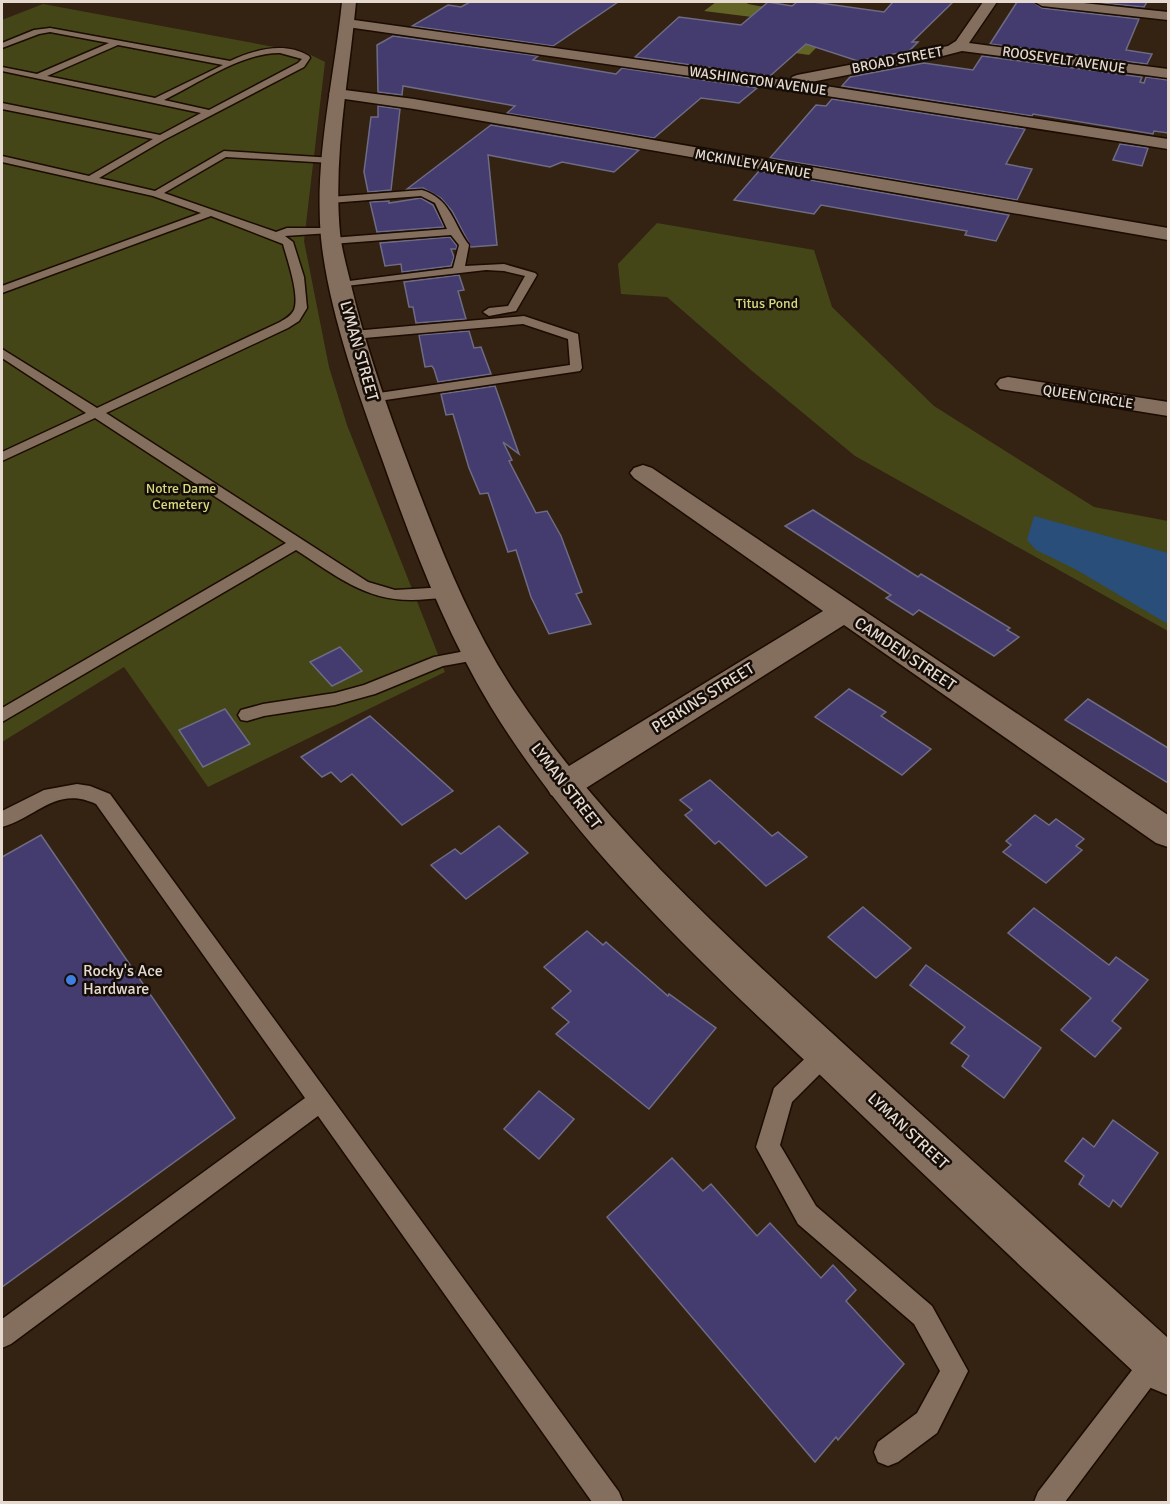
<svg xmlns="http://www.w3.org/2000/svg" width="1170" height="1504" font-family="Signika,sans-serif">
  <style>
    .green { fill: #444618 }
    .forest { fill: #616425 }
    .water { fill: #284e79 }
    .building { fill: #443b6e; stroke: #6e6c84; stroke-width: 1.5 }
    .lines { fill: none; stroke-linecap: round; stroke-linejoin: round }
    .service-casing { stroke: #1b0b00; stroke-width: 3 }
    .minor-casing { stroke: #1b0b00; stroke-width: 3 }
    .secondary-casing { stroke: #1b0b00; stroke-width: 3 }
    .service { fill: #846e5d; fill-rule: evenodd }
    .minor { fill: #846e5d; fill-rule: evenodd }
    .secondary { fill: #846e5d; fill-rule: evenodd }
    .shop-dot { fill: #3f7fe0; stroke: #150d07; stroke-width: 2 }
    .labels { text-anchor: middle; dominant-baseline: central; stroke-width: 5; stroke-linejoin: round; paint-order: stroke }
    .far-street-label { font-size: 14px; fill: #e6dad0; stroke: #150d07 }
    .far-park-label { font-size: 14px; fill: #d5da7f; stroke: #150d07 }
    .street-label { font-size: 16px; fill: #e6dad0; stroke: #150d07 }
    .poi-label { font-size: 16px; fill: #e6dad0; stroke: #150d07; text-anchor: start }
  </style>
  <rect width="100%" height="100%" fill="#342213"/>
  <g class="green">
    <polygon points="43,4 307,53 325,62 304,241 329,367 347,425 445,672 208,787 124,667 2,742 2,20"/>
    <polygon points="657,223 814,250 832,307 934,406 1094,507 1168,521 1168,631 855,456 751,370 667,297 621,294 618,264"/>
  </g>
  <polygon class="forest" points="716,2 746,2 748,4 779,10 825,39 809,55 740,45 769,19 704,11"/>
  <polygon class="water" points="1034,516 1168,553 1168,624 1075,569 1036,550 1027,540"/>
  <g class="building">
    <polygon points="470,2 618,2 553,46 412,26 448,5 461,7"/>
    <polygon points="768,2 792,6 797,2 813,2 884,12 893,2 953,2 912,42 918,42 909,51 858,61 806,44 770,76 635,57 679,17 741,25"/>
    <polygon points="1017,2 1033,2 1042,8 1139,19 1126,50 1152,54 1147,64 990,44"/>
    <polygon points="1091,2 1147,2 1144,7"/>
    <polygon points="393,36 538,56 533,60 616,74 622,68 757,88 739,103 701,98 654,138 507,113 515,106 403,86 402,95 378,92 377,45"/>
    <polygon points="982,56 1142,77 1140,82 1144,83 1146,77 1168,80 1168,133 1154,131 1153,134 1033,114 1032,116 842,86 850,77 924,63 973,70"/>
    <polygon points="832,99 1025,129 1006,164 1032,169 1017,200 770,158 816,105 826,106"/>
    <polygon points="378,106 400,109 391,190 368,192 364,172 371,117 378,117"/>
    <polygon points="491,125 639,150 614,172 562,162 550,167 488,155 497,245 471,247 452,211 441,198 423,188 407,189"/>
    <polygon points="1120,144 1148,148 1142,166 1113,160"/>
    <polygon points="759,171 1009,215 996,241 965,235 967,231 821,205 814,214 734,200"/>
    <polygon points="421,198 433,205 444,227 377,232 370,202 389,201 389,203"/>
    <polygon points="450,237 457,246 456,249 451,249 454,257 451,266 402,272 401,264 385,266 380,243"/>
    <polygon points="459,275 464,290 458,291 466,319 416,323 413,307 409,307 404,282"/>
    <polygon points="469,331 474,348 481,347 491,374 438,382 434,369 432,366 425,367 419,335"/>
    <polygon points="495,386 519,454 503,442 512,460 509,461 536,513 547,511 561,536 582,592 576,594 591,624 549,634 531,597 516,550 508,552 488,493 480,494 469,468 453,414 446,415 441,394"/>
    <polygon points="813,510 918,577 921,574 1010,628 1007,630 1019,637 994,656 919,610 913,615 886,598 891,595 785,526"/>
    <polygon points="340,647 362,671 332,686 310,662"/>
    <polygon points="849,689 886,712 881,716 931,749 902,775 815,717"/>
    <polygon points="1088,699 1168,748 1168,783 1065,720"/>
    <polygon points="225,709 250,744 203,767 179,730"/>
    <polygon points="370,716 453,791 402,825 352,774 341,782 331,772 322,777 301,757"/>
    <polygon points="710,780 772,836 778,832 807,857 766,886 719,841 715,844 685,815 692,810 680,800"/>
    <polygon points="1035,815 1049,825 1056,819 1084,839 1076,846 1082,850 1046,883 1003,852 1011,845 1006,841"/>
    <polygon points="499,826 528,853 466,899 431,865 455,849 461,854"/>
    <polygon points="41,835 235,1118 2,1287 2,857"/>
    <polygon points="863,907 911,948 876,978 828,937"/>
    <polygon points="1034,908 1109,965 1116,957 1148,980 1112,1021 1121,1028 1095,1057 1061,1030 1091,998 1008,933"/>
    <polygon points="587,931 603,945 606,942 668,996 669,994 716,1028 649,1109 556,1034 569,1022 552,1008 571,991 544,967"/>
    <polygon points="926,965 1041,1048 1004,1098 962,1066 969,1056 951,1043 965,1027 910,985"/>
    <polygon points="539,1091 574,1119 539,1159 504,1129"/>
    <polygon points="1113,1120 1158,1153 1121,1207 1113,1200 1109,1207 1079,1184 1084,1176 1065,1161 1083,1138 1094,1147"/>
    <polygon points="672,1158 703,1191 711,1184 757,1236 770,1223 821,1278 833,1265 856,1290 846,1301 904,1364 838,1440 836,1437 815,1462 607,1217"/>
  </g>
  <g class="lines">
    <defs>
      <g id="service">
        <path d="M50,28L230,61C254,50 284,41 309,56L310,58L304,67L164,140L99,178L155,191L224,151L334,158V162L331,163L226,157L164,193L276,232L287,228H334V232L330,233L285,236L293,242L304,277L307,308L299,321L288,328L106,413L368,582L395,590L447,587L455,592C450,599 438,598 429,599C372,606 341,579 296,550L2,722V708L286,543L95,418L2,461V452L86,413L2,358V349L97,408L280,322C285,319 291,316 294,310C300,295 287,259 283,244L211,216L2,293V286L201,213L153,196L2,162V156L89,176L153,139L2,109V103L160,135L201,113L2,71V67L37,74L109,43L50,32L39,34L2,48V43L34,30ZM118,45L223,65L155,98L47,76ZM280,53L302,59L298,63L209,110L164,100C197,84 243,52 280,53Z"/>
        <path d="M422,190C451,199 452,222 469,245L465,266L504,264L535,273L537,275L516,311L489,316L483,312L489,308L508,306L525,276L504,271L486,270L337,287V283L341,282L453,268L459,245L451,235L331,244L326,241L331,238L447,229L435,203L421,196L330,203L325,200L330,197Z"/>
        <polygon points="524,316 578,334 582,368 580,371 372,402 366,398 372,394 570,365 568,339 523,324 353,339 347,335 353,331"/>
        <polygon points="476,649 482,651 484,655 482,659 443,666 375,694 335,705 264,716 247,721 241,720 238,715 241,710 263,704 335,693 364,685 434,657"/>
        <path d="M77,784L90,786L110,794L619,1492L623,1502H592L318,1116L11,1344L2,1348V1319L305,1098L96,804C56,785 36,818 2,827V811L44,790Z"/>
        <polygon points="825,1044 833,1047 836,1054 833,1061 792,1102 780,1145 816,1206 932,1306 968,1371 937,1433 898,1462 888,1466 878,1462 874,1452 878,1442 917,1413 940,1371 914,1324 798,1224 756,1147 774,1088 817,1047"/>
        <polygon points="1155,1348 1164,1352 1168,1361 1164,1370 1065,1502 1034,1502 1038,1492 1146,1352"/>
      </g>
      <g id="minor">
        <polygon points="983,2 997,2 969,43 1168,69 1168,78 962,51 935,58 806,83 1168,139 1168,149 782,89 347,27 340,23 347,19 790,81 792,77 797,75 948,46 956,41"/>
        <polygon points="1035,2 1074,2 1168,12 1168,20 1042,6"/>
        <polygon points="337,89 414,99 1168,228 1168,240 414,109 331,97 329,94 331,91"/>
        <polygon points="1008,377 1168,402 1168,416 1000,389 996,384 1000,379"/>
        <polygon points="643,465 652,468 1168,815 1168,847 1156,843 844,625 575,795 563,799 551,795 546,786 551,777 823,611 634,478 630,473 634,468"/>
      </g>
      <path id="secondary" d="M342,2H356C349,79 333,155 340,233C342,252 348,271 352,289C365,343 383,395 402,447C434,531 466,620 516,694C609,833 734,943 856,1055C960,1149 1064,1244 1168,1338V1395L1151,1388C1039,1284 928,1179 818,1073C699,961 577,847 491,707C444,629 412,544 382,459C358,393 328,308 321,238C314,159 334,80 342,2Z"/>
    </defs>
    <use href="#service" class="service-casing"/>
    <use href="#minor" class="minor-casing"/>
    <use href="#secondary" class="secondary-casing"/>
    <use href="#service" class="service"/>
    <use href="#minor" class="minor"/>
    <use href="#secondary" class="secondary"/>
  </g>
  <circle class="shop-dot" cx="71" cy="980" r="6"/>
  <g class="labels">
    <g class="far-street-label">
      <text transform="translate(897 60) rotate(-11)">BROAD STREET</text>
      <text transform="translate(1064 60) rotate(8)">ROOSEVELT AVENUE</text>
      <text transform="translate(758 81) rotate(8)">WASHINGTON AVENUE</text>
      <text transform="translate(753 164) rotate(10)">MCKINLEY AVENUE</text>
      <text transform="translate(1088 397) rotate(9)">QUEEN CIRCLE</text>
    </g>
    <g class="far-park-label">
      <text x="767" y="303">Titus Pond</text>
      <text x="181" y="488">Notre Dame<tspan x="181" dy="16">Cemetery</tspan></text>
    </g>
    <g class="street-label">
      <text transform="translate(359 351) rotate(74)">LYMAN STREET</text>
      <text transform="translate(905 654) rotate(34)">CAMDEN STREET</text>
      <text transform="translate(703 698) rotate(-32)">PERKINS STREET</text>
      <text transform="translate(566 786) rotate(52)">LYMAN STREET</text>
      <text transform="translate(908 1131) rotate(43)">LYMAN STREET</text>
    </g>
    <g class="poi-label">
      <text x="83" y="971">Rocky's Ace<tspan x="83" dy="18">Hardware</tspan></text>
    </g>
  </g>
  <rect width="1170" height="1504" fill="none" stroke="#e6dad0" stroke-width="6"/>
</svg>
